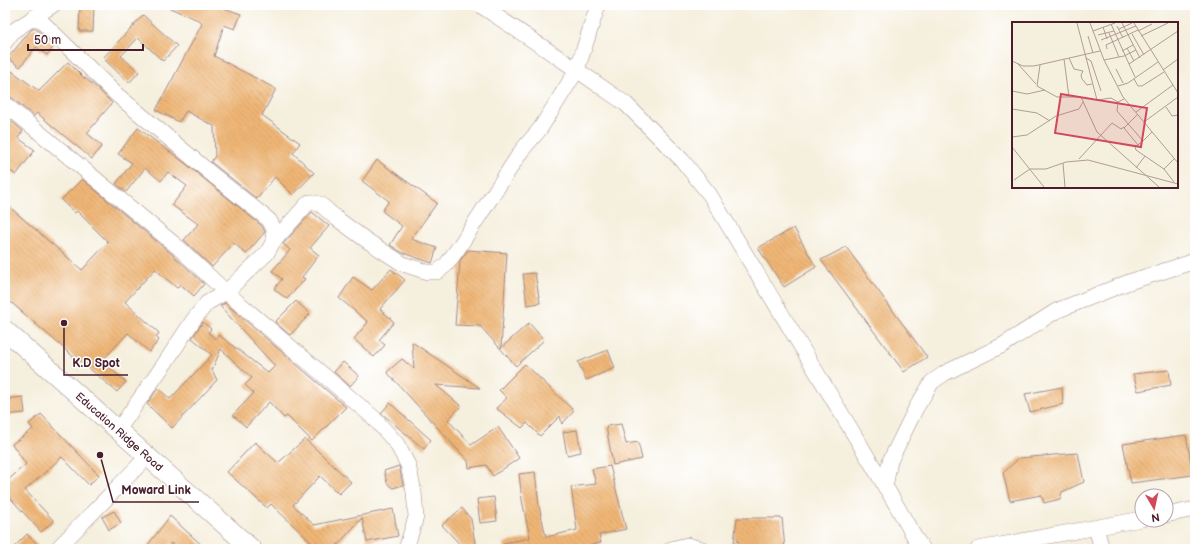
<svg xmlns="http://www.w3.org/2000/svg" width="1200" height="554" font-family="'Balsamiq Sans',sans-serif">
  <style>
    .building { fill: url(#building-back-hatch) }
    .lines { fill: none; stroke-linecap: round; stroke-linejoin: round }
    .minor-casing { stroke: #a08784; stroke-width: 16 }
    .major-casing { stroke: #a08784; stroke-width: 20 }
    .minor { stroke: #fff; stroke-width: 15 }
    .major { stroke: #fff; stroke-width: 19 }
    .labels { text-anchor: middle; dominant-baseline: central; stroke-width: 3; stroke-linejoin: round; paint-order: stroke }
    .street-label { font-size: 11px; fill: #4a1f2b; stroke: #fff }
    .inset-road { fill: none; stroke: #b19c96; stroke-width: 1 }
    .view { fill: #d1495b; fill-opacity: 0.15; stroke: #d1495b; stroke-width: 2 }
    .inset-edge { fill: none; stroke: #4a1f2b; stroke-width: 2 }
    .leader { fill: none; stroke: #4a1f2b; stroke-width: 1.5 }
    .callout-dot { fill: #4a1f2b; stroke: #fff; stroke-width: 1.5 }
    .callout-label { font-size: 12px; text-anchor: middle; font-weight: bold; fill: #4a1f2b; stroke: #fff; stroke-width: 3; stroke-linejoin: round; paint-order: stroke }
  </style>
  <defs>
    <pattern id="building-back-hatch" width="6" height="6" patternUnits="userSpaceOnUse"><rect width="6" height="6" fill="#efb676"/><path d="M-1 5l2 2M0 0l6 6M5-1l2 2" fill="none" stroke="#ce9c66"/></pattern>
  </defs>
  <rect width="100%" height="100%" fill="#fff"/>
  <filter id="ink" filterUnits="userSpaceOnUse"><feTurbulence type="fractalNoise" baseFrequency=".025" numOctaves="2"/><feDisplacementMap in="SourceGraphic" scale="8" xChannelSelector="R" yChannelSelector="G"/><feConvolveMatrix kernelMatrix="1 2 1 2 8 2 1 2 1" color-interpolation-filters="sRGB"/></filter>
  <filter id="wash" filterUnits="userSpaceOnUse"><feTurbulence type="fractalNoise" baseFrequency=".012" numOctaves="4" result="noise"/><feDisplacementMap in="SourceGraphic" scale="16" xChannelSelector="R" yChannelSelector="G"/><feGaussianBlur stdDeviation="0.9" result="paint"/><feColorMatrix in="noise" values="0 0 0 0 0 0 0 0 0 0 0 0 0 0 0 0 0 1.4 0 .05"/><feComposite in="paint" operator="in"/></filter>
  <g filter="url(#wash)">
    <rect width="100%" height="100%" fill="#f5efdd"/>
    <g id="blocks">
      <g class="building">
        <polygon points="80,5 94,5 93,31 79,31"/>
        <polygon points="163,5 215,5 241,14 235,29 224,25 214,56 276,89 262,115 300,143 293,153 314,173 293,195 275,177 257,199 211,162 215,156 214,126 186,111 179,122 156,110 202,24 198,20"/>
        <polygon points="143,15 177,46 163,61 138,38 121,56 139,72 129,83 103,58"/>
        <polygon points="35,28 54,46 47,55 36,47 20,67 8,58 31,30"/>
        <polygon points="68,62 85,79 85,78 97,88 112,103 87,133 102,146 92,159 37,113 34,116 11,97 5,95 5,66 39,91"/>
        <polygon points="5,116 23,131 18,138 35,150 16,175 5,167"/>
        <polygon points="138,128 186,164 262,226 265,232 246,254 234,243 212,267 184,240 198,224 172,205 187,186 168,172 161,181 145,168 126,192 116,184 132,163 118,154"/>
        <polygon points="377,160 437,203 411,239 437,248 432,263 403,253 390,245 402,226 382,211 389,201 362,181"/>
        <polygon points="82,179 173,255 204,284 194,296 180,284 177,288 155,269 125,302 159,333 156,337 159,340 149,352 128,333 102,361 126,382 117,392 77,358 76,359 5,297 5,203 82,270 108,242 77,211 75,213 61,200"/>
        <polygon points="312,212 329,226 310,248 319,255 302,277 305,279 287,299 274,289 282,279 272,271 290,250 283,244"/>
        <polygon points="794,228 816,267 784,287 758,248"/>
        <polygon points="846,247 927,357 904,372 821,260"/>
        <polygon points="468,250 507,253 501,348 529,323 544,340 516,366 480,326 455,325 460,261"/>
        <polygon points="391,269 405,280 380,309 394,322 379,340 385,345 374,357 354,339 368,322 339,298 353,277 372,290"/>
        <polygon points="535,273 540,303 527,305 523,274"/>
        <polygon points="296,301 310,314 290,335 275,322"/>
        <polygon points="225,303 346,407 312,441 287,416 284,418 269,402 246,427 233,415 254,393 245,385 252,378 221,349 212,370 217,380 172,428 147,404 158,388 170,399 212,355 192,338 203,322 211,329 208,333 215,339 219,335 268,373 275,366 220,306"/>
        <polygon points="412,342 480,388 436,385 461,406 448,420 471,445 498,427 519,458 493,476 486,465 469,468 468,461 387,372 402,359 414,369"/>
        <polygon points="608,350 615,368 586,380 578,362"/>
        <polygon points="343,362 359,376 350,386 334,372"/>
        <polygon points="525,364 574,411 562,424 560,416 540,436 527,423 522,428 496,408 507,398 499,390"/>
        <polygon points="1169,370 1171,385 1138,391 1133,374"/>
        <polygon points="1062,387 1063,404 1030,412 1025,394"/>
        <polygon points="23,397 25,413 5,415 5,399"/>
        <polygon points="390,403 431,440 424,449 381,413"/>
        <polygon points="41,414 99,475 89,485 62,457 25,490 54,521 41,532 5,492 5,483 26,464 12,444 33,429 29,424"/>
        <polygon points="621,424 626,444 638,442 642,459 613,465 606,426"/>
        <polygon points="577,430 581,452 567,455 563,432"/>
        <polygon points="1186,435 1193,475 1131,483 1123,444"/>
        <polygon points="305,439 351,482 339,494 320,476 293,505 314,525 393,509 398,536 367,542 362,518 334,549 318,549 271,504 267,508 227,472 255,442 278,463"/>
        <polygon points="1078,453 1084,482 1062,492 1060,499 1044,503 1041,495 1010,501 1003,473 1019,458"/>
        <polygon points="399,466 403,485 393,488 387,483 384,471"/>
        <polygon points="610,466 626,529 599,535 601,543 573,549 505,549 504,543 530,538 522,500 519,474 535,472 539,506 546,537 577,530 571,487 596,484 592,469"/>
        <polygon points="494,497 497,521 480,523 477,499"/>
        <polygon points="462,508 471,519 476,549 464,549 442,525"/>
        <polygon points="114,511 121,523 109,530 102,517"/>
        <polygon points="170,516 206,549 177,549 171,543 167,549 145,549"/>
        <polygon points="737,518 782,518 785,549 741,549 738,541 734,542"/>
        <polygon points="27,534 42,549 12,549"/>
      </g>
    </g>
  </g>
  <g filter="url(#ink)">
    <use href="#blocks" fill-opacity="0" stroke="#a08784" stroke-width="1"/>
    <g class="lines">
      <defs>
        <g id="minor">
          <polyline points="480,5 577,70 626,104 682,160 710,195 894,501 915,538 923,549"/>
          <polyline points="36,16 116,94 214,176 269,220 274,229 273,242 267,253 226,292 207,303 194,319 165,363 118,430"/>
          <polyline points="5,42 13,31 53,5"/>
          <polyline points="5,104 179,248 226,292 374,418 397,444 408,465 414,492 416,517 406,549"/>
          <polyline points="273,242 309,202 320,204 336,218 366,240 403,264 427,272 437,272 446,265 459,247 522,150 540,129 577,70 598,5"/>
          <polyline points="885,487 890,461 916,408 932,382 945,373 1003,345 1056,311 1129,282 1189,263 1195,260"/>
          <polyline points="1166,515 1195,509"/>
          <polyline points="1096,528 1102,549"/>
          <polyline points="57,549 147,457"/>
          <polyline points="671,549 687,545 702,549"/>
          <polyline points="978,549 1142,519"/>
        </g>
        <g id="major">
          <path id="s1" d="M5,330L252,549"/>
        </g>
      </defs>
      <use href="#minor" class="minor-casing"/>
      <use href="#major" class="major-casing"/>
      <use href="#minor" class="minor"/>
      <use href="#major" class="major"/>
    </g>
  </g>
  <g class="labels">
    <g class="street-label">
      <text stroke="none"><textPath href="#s1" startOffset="153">Education Ridge Road</textPath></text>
    </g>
  </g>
  <g transform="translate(1012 22)">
    <rect width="166" height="166" fill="#f5efdd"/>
    <path class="inset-road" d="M65,1L85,78L99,76L106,80L112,77M78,1L92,38L111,75L166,141M110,1L128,36M122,1L166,71M99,2L117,42L166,9M105,4L111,16M91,5L95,17M107,7L120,1M81,9L103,1M126,9L140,2M97,11L107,35M120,12L132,33M86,13L102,9M76,14L81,31M129,14L156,1M89,18L124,4M115,26L122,39M95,27L94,23L126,8M110,29L121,23M57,36L62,47L71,49L69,53L70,57L75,63L80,62M74,36L79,39L89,69M52,37L57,75M92,38L112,34L124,28M0,39L11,44H22L88,29M6,42L24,62M117,42L123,55M28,43L25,64L45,75H69L85,110L147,165M104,47L111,61M151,48L166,37M122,57L126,64H130L152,50M106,64L116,61L146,40M0,69L15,72L33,68M106,80L105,89L131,119L123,125L124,128L152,147L162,160M154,85L160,94L166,93M0,87L25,91L38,99M124,90L161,63M125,93L112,106L126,123M132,100L166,75M0,115L15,113L44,94L67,87L71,80M131,119L140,110M0,125L32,165M67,137L100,101L109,107L112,105M51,141L53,165M124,146L133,134M152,147L162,137M2,158L18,147H34L54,140L76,138L166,162"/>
    <path class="view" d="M49,72L135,86L129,125L43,111Z"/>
    <rect width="166" height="166" class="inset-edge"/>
  </g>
  <path class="leader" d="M64 323L64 375H128M100 455L113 502H199"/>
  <g class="callout-dot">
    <circle cx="64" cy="323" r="4"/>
    <circle cx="100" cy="455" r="4"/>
  </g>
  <g class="callout-label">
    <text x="96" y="367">K.D Spot</text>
    <text x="156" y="494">Moward Link</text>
  </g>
  <rect width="1200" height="554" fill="none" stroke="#fff" stroke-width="20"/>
  <g transform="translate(1154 508) rotate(171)"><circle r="19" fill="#ffffff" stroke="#b7a5aa"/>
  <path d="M0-3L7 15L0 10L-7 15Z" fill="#d1495b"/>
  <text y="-6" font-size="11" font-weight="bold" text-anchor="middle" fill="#4a1f2b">N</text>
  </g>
  <path d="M28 44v6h115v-6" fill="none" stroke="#4a1f2b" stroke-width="2"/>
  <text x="34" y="44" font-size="12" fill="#4a1f2b" stroke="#ffffff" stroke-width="3" paint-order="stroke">50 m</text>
</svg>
